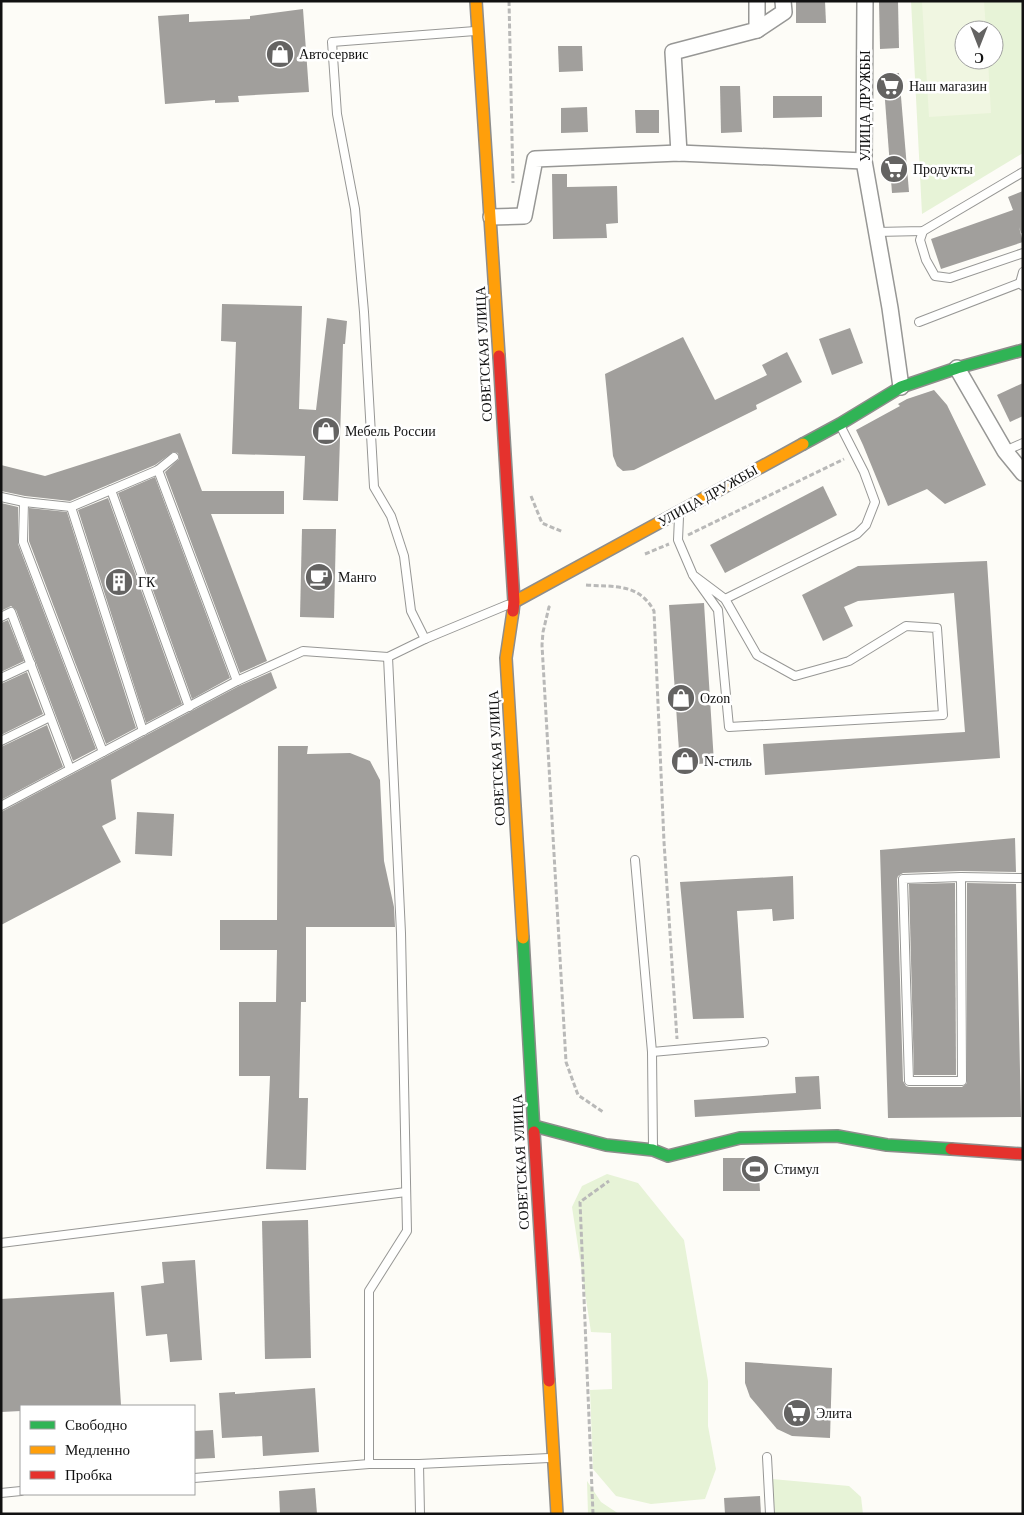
<svg xmlns="http://www.w3.org/2000/svg" width="1024" height="1515" font-family="Georgia,serif">
  <style>
    .green { fill: #e7f3d7; fill-rule: evenodd }
    .pitch { fill: #f0f6e1 }
    .building { fill: #a19f9c }
    .lines { fill: none; stroke-linecap: round; stroke-linejoin: round }
    .lane-casing { stroke: #979795; stroke-width: 10 }
    .street-casing { stroke: #979795; stroke-width: 18 }
    .fast-casing { stroke: #8e8d8b; stroke-width: 14 }
    .slow-casing { stroke: #8e8d8b; stroke-width: 14 }
    .jam-casing { stroke: #8e8d8b; stroke-width: 14 }
    .path { stroke: #b9b9b8; stroke-width: 3; stroke-dasharray: 5 2.5; stroke-linecap: butt }
    .lane { stroke: #fffffe; stroke-width: 8 }
    .street { stroke: #fffffe; stroke-width: 15 }
    .fast { stroke: #30b455; stroke-width: 11 }
    .slow { stroke: #ff9f0a; stroke-width: 11 }
    .jam { stroke: #e5322d; stroke-width: 11 }
    .labels { text-anchor: middle; dominant-baseline: central; stroke-width: 5; stroke-linejoin: round; paint-order: stroke }
    .poi-label { font-size: 14px; fill: #111; stroke: #fff; text-anchor: start }
    .street-label { font-size: 14px; fill: #111; stroke: #fff }
  </style>
  <rect width="100%" height="100%" fill="#fdfcf7"/>
  <g class="green">
    <path d="M911,1H1023V153L922,214ZM964,30H994V60H964Z"/>
    <polygon points="607,1174 638,1183 684,1240 708,1381 708,1426 716,1469 705,1499 651,1504 616,1496 593,1469 590,1390 612,1389 611,1333 591,1332 572,1207 582,1186"/>
    <polygon points="772,1479 849,1486 861,1497 863,1514 775,1514"/>
    <polygon points="587,1481 601,1502 619,1514 588,1514"/>
  </g>
  <polygon class="pitch" points="922,1 984,1 986,30 964,30 964,60 988,60 991,113 929,117"/>
  <g class="building">
    <polygon points="796,1 825,1 826,23 796,23"/>
    <polygon points="879,1 898,1 899,48 880,49"/>
    <polygon points="303,9 309,92 238,96 239,102 215,103 215,100 165,104 158,16 189,14 189,22 250,19 250,16"/>
    <polygon points="558,46 582,46 583,71 559,72"/>
    <polygon points="899,73 909,192 892,193 883,74"/>
    <polygon points="720,86 740,86 742,132 721,133"/>
    <polygon points="773,96 822,96 822,117 773,118"/>
    <polygon points="587,107 588,132 561,133 561,108"/>
    <polygon points="635,110 659,110 659,133 636,133"/>
    <polygon points="552,174 567,174 567,187 617,186 618,223 606,224 607,238 553,239"/>
    <polygon points="1023,191 1023,233 1021,233 1019,227 1023,242 941,269 931,239 1013,210 1008,197"/>
    <polygon points="222,304 302,306 299,409 316,410 327,318 347,321 345,344 343,344 338,501 303,500 305,456 232,454 236,342 221,341"/>
    <polygon points="850,328 863,363 832,375 819,339"/>
    <polygon points="683,337 715,400 767,375 762,365 787,352 802,382 756,405 757,409 634,470 623,471 617,466 613,456 605,374"/>
    <polygon points="1023,383 1023,416 1010,422 997,395"/>
    <polygon points="934,390 947,405 986,485 945,504 927,489 888,506 863,445 856,430 900,406 898,404 907,399"/>
    <polygon points="180,433 202,491 284,491 284,514 211,514 267,661 240,673 165,472 179,459 178,453 173,452 155,465 70,501 25,496 1,491 1,465 45,476"/>
    <polygon points="155,477 230,678 192,699 118,493"/>
    <polygon points="823,486 837,515 725,573 710,545"/>
    <polygon points="108,498 182,704 146,723 78,510"/>
    <polygon points="1,503 18,507 18,544 96,749 73,761 16,610 11,606 1,611"/>
    <polygon points="29,508 67,512 136,728 106,744 29,541"/>
    <polygon points="302,529 336,529 334,618 300,617"/>
    <polygon points="987,561 1000,758 765,775 763,744 965,732 954,593 858,601 844,607 853,626 823,641 802,595 858,566"/>
    <polygon points="704,603 714,763 680,765 669,605"/>
    <polygon points="8,620 24,661 1,672 1,623"/>
    <polygon points="27,672 43,714 1,735 1,684"/>
    <polygon points="271,672 277,688 111,780 116,819 102,826 121,862 1,925 1,812 239,686"/>
    <polygon points="47,725 63,767 1,800 1,747"/>
    <polygon points="278,746 308,746 307,754 350,753 370,761 380,780 384,861 394,907 395,927 306,927 306,1002 301,1002 299,1098 308,1098 306,1170 266,1169 270,1076 239,1076 239,1002 276,1002 277,950 220,950 220,920 277,920"/>
    <polygon points="137,812 174,814 172,856 135,854"/>
    <polygon points="1015,838 1016,872 961,871 903,873 898,876 897,879 903,1081 906,1086 909,1087 962,1087 967,1083 967,883 1016,884 1021,1117 888,1118 880,850"/>
    <polygon points="793,876 794,919 773,921 772,909 737,911 744,1018 693,1019 680,882"/>
    <polygon points="955,883 956,1075 914,1075 909,884"/>
    <polygon points="819,1076 821,1109 695,1117 694,1100 796,1093 795,1077"/>
    <polygon points="723,1158 758,1158 760,1191 723,1191"/>
    <polygon points="308,1220 311,1358 265,1359 262,1221"/>
    <polygon points="195,1260 202,1360 170,1362 167,1334 146,1336 141,1286 164,1283 162,1262"/>
    <polygon points="114,1292 121,1405 21,1406 21,1411 1,1412 1,1299"/>
    <polygon points="745,1362 832,1368 830,1438 792,1436 777,1429 750,1397 745,1383"/>
    <polygon points="315,1388 319,1452 263,1456 262,1436 222,1438 219,1393 235,1392 235,1394"/>
    <polygon points="213,1430 215,1458 194,1459 194,1431"/>
    <polygon points="315,1488 317,1514 280,1514 279,1491"/>
    <polygon points="760,1496 761,1514 725,1514 724,1498"/>
  </g>
  <g class="lines">
    <defs>
      <g id="lane">
        <polyline points="923,231 920,240 926,260 935,276 950,278 1023,253"/>
        <polyline points="876,232 923,231 1023,172"/>
        <polyline points="1023,272 1020,283 1023,286"/>
        <polyline points="919,322 1020,283"/>
        <polyline points="1005,451 1023,443"/>
        <polyline points="158,470 237,681"/>
        <polyline points="111,490 189,707"/>
        <polyline points="1,497 24,502 71,507 158,470 174,457"/>
        <polyline points="24,502 23,542 103,752"/>
        <polyline points="71,507 143,731"/>
        <polyline points="679,517 678,540 693,575 718,610 729,727 943,715 937,628 906,626 849,661 795,676 757,655 725,599 693,575"/>
        <polyline points="725,599 857,534 866,525 875,502 864,472 841,427"/>
        <polyline points="507,605 425,639 388,657 401,933 407,1231 369,1291 369,1464 419,1464 549,1458"/>
        <polyline points="1,617 11,612 70,769"/>
        <polyline points="425,639 411,611 404,556 391,516 374,487 364,312 355,209 337,114 332,42 475,31"/>
        <polyline points="1,678 31,664"/>
        <polyline points="1,741 50,717"/>
        <polyline points="1,806 237,681 303,651 388,657"/>
        <polyline points="635,860 652,1052 653,1148"/>
        <polyline points="961,877 962,1081 909,1081 903,879 961,877 1023,878"/>
        <polyline points="652,1052 764,1042"/>
        <polyline points="1,1243 406,1192"/>
        <polyline points="767,1457 770,1514"/>
        <polyline points="419,1464 420,1514"/>
        <polyline points="194,1478 369,1464"/>
        <polyline points="1,1493 21,1491"/>
      </g>
      <g id="street">
        <polyline points="865,1 864,161 890,308 901,387"/>
        <polyline points="757,30 784,12 783,1"/>
        <polyline points="679,153 673,52 757,30 757,1"/>
        <polyline points="491,217 524,216 535,159 679,153 864,161"/>
        <polyline points="957,368 1005,451 1023,473"/>
      </g>
      <g id="fast">
        <polyline points="803,444 840,424 901,387 957,368 1023,350"/>
        <polyline points="523,938 534,1132"/>
        <polyline points="534,1126 606,1145 653,1150 668,1156 740,1138 837,1136 887,1145 951,1149"/>
      </g>
      <g id="slow">
        <polyline points="476,1 499,356"/>
        <polyline points="514,602 803,444"/>
        <polyline points="513,611 506,658 523,938"/>
        <polyline points="549,1381 557,1514"/>
      </g>
      <g id="jam">
        <polyline points="499,356 514,602 513,611"/>
        <polyline points="534,1132 549,1381"/>
        <polyline points="951,1149 1023,1154"/>
      </g>
    </defs>
    <use href="#lane" class="lane-casing"/>
    <use href="#street" class="street-casing"/>
    <use href="#fast" class="fast-casing"/>
    <use href="#slow" class="slow-casing"/>
    <use href="#jam" class="jam-casing"/>
    <g class="path">
      <polyline points="509,1 513,183"/>
      <polyline points="531,496 542,523 563,532"/>
      <polyline points="688,535 844,459"/>
      <polyline points="645,554 669,544"/>
      <path d="M586,585C614,587 639,583 654,611L664,842L677,1039"/>
      <polyline points="550,606 549,607 543,632 542,645 566,1062 578,1095 603,1112"/>
      <polyline points="593,1514 580,1202 609,1181"/>
    </g>
    <use href="#lane" class="lane"/>
    <use href="#street" class="street"/>
    <use href="#fast" class="fast"/>
    <use href="#slow" class="slow"/>
    <use href="#jam" class="jam"/>
  </g>
  <defs>
    <symbol id="shop-disc" viewBox="-11 -11 22 22"><circle r="9.5" fill="#646362" stroke="#fff"/><path d="M-5-2.5h2.3a2.7 3.5 0 0 1 5.4 0H5L5.5 6h-11ZM-1.5-2.5h3a1.5 2.3 0 0 0-3 0Z" fill="#fff"/></symbol>
    <symbol id="supermarket-disc" viewBox="-11 -11 22 22"><circle r="9.5" fill="#646362" stroke="#fff"/><path d="M-6-5.5h2.5l.6 2H6L4.5 2H-2.5L-4.4-4H-6ZM-1.5 3.2a1.3 1.3 0 1 0 .1 0ZM3 3.2a1.3 1.3 0 1 0 .1 0Z" fill="#fff"/></symbol>
    <symbol id="cafe-disc" viewBox="-11 -11 22 22"><circle r="9.5" fill="#646362" stroke="#fff"/><path d="M-5.5-4.5H6V0H3Q3 3.5 0 3.5H-2.5Q-5.5 3.5-5.5 0ZM3-3.2v2h1.7v-2ZM-6 4.5H4V6H-6Z" fill="#fff"/></symbol>
    <symbol id="building-disc" viewBox="-11 -11 22 22"><circle r="9.5" fill="#646362" stroke="#fff"/><path d="M-4-6H4V6H1V3H-1V6H-4ZM-2.5-4.3h1.7v1.8h-1.7ZM.8-4.3h1.7v1.8H.8ZM-2.5-1h1.7V.8h-1.7ZM.8-1h1.7V.8H.8Z" fill="#fff"/></symbol>
    <symbol id="stadium-disc" viewBox="-11 -11 22 22"><circle r="9.5" fill="#646362" stroke="#fff"/><path d="M0-5a6.5 5 0 1 0 0 10a6.5 5 0 1 0 0-10ZM-3.5-1.8h7v3.6h-7Z" fill="#fff"/></symbol>
  </defs>
  <g fill-rule="evenodd">
    <use href="#shop-disc" x="264" y="38" width="32" height="32"/>
    <use href="#supermarket-disc" x="874" y="70" width="32" height="32"/>
    <use href="#supermarket-disc" x="878" y="153" width="32" height="32"/>
    <use href="#shop-disc" x="310" y="415" width="32" height="32"/>
    <use href="#cafe-disc" x="303" y="561" width="32" height="32"/>
    <use href="#building-disc" x="103" y="566" width="32" height="32"/>
    <use href="#shop-disc" x="665" y="682" width="32" height="32"/>
    <use href="#shop-disc" x="669" y="745" width="32" height="32"/>
    <use href="#stadium-disc" x="739" y="1153" width="32" height="32"/>
    <use href="#supermarket-disc" x="781" y="1397" width="32" height="32"/>
  </g>
  <g class="labels">
    <g class="poi-label">
      <text x="299" y="54">Автосервис</text>
      <text x="909" y="86">Наш магазин</text>
      <text x="913" y="169">Продукты</text>
      <text x="345" y="431">Мебель России</text>
      <text x="338" y="577">Манго</text>
      <text x="138" y="582">ГК</text>
      <text x="700" y="698">Ozon</text>
      <text x="704" y="761">N-стиль</text>
      <text x="774" y="1169">Стимул</text>
      <text x="816" y="1413">Элита</text>
    </g>
    <g class="street-label">
      <text transform="translate(865 106) rotate(-90)">УЛИЦА ДРУЖБЫ</text>
      <text transform="translate(484 354) rotate(-93)">СОВЕТСКАЯ УЛИЦА</text>
      <text transform="translate(708 496) rotate(-29)">УЛИЦА ДРУЖБЫ</text>
      <text transform="translate(497 758) rotate(-93)">СОВЕТСКАЯ УЛИЦА</text>
      <text transform="translate(521 1162) rotate(-93)">СОВЕТСКАЯ УЛИЦА</text>
    </g>
  </g>
  <rect width="1024" height="1515" fill="none" stroke="#111111" stroke-width="5"/>
  <rect x="20" y="1405" width="175" height="90" fill="#ffffff" stroke="#a0a0a0"/>
  <rect x="30" y="1421" width="25" height="8" fill="#30b455" stroke="#a0a0a0"/>
  <text x="65" y="1430" font-size="15" fill="#111111">Свободно</text>
  <rect x="30" y="1446" width="25" height="8" fill="#ff9f0a" stroke="#a0a0a0"/>
  <text x="65" y="1455" font-size="15" fill="#111111">Медленно</text>
  <rect x="30" y="1471" width="25" height="8" fill="#e5322d" stroke="#a0a0a0"/>
  <text x="65" y="1480" font-size="15" fill="#111111">Пробка</text>
  <g transform="translate(979 45) rotate(180)"><circle r="24" fill="#ffffff" stroke="#a0a0a0"/>
  <path d="M0-4L9 19L0 12L-9 19Z" fill="#646362"/>
  <text y="-8" font-size="14" font-weight="bold" text-anchor="middle" fill="#111111">С</text>
  </g>
</svg>
